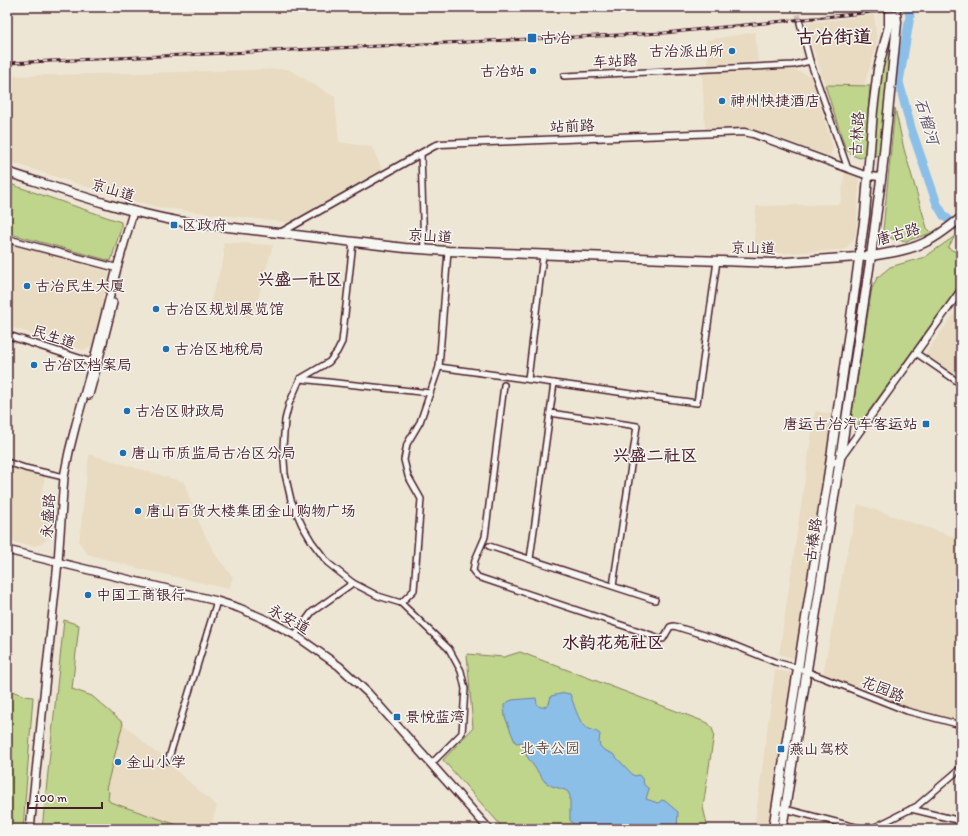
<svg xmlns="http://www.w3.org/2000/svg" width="968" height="836" font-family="Itim,'LXGW WenKai TC',sans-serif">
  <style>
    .built { fill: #e8dbc1 }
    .green { fill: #bed58b; stroke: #847a5b }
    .water { fill: #8bbfe8; stroke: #717f9c }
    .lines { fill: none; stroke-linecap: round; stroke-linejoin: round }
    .river { stroke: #8bbfe8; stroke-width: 9 }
    .minor-tunnel { stroke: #cdbeb3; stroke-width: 5; stroke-dasharray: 5 2.5; stroke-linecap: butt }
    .primary-tunnel { stroke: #cdbeb3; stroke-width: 8; stroke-dasharray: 8 4; stroke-linecap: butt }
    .minor-casing { stroke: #4a1f2b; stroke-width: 8 }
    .tertiary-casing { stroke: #4a1f2b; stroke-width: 9 }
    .secondary-casing { stroke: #4a1f2b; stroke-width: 10 }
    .primary-casing { stroke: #4a1f2b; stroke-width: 11 }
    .trunk-casing { stroke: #4a1f2b; stroke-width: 11 }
    .minor { stroke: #f6f6f2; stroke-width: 5 }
    .tertiary { stroke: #f6f6f2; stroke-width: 6 }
    .secondary { stroke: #f6f6f2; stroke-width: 7 }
    .primary { stroke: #f6f6f2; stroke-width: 8 }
    .trunk { stroke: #f6f6f2; stroke-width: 8 }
    .rail-casing { stroke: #4a1f2b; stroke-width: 3 }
    .rail { stroke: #f6f6f2; stroke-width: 1.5; stroke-dasharray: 4.5; stroke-linecap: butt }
    .poi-dot { fill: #1f6fb2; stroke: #f6f6f2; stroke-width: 1.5 }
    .labels { text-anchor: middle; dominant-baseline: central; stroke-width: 3; stroke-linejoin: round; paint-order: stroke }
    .poi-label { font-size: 15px; fill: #4a1f2b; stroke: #f6f6f2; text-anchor: start }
    .street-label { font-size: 15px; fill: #4a1f2b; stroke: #f6f6f2 }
    .park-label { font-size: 15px; fill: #674c43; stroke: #f6f6f2 }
    .water-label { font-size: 16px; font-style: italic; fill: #5e4f64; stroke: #f6f6f2 }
    .quarter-label { font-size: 17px; font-weight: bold; fill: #4a1f2b; stroke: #f6f6f2 }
    .district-label { font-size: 19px; font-weight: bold; fill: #4a1f2b; stroke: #f6f6f2 }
  </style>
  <rect width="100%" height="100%" fill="#eee6d5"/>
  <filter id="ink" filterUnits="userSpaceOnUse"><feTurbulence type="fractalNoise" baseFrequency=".025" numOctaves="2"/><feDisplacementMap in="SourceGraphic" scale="8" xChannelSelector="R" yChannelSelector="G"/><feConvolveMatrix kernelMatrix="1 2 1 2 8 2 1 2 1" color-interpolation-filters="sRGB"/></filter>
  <g filter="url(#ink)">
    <g class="built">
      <polygon points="874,15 877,44 864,86 825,85 805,23"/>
      <polygon points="755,32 758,62 708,65 707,40"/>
      <polygon points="288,69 335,97 339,142 372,147 383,171 291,223 162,208 121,198 7,161 7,76"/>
      <polygon points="791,69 811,76 833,148 830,156 750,128 705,129 702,73"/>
      <polygon points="845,171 858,177 859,181 856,235 851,243 846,249 842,250 788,253 753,253 756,206 840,204"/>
      <polygon points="223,242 273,245 256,305 250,318 209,306 224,257"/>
      <polygon points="7,243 109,272 93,346 83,350 7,326"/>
      <polygon points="961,304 961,369 956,375 925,354"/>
      <polygon points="815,411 832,414 795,659 779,654"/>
      <polygon points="89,454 184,482 195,513 205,535 217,557 233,577 229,589 140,569 87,554 79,542"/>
      <polygon points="7,465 25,471 45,476 40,503 53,506 51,531 47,539 43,543 34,546 7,541"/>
      <polygon points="858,504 961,539 961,728 907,714 822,679 843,571"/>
      <polygon points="775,670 793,673 769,829 754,829"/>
      <polygon points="92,696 155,752 173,758 171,766 217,806 210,829 189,829 110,802 107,799"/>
    </g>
    <g class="green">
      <polygon points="888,51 890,53 881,152 880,156 874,155 873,151 879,82 885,52"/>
      <polygon points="825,85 870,86 865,156 860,158 854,156 846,150"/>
      <polygon points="895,108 904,149 927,228 932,233 906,241 893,239 885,234 883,230"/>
      <polygon points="7,183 121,222 121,228 111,261 7,233"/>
      <polygon points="955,236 948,248 956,252 961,250 961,283 858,426 850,425 872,288 877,278 890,267 925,257"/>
      <polygon points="64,620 79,625 72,689 92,696 123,723 106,789 109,792 108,799 110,802 189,829 42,829"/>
      <polygon points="520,652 708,723 712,728 714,734 703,807 708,829 504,829 443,760 473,728 467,654 504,657"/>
      <polygon points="7,689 25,696 33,697 23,829 7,829"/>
    </g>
    <path class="water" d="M565,693L570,694C573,702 579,722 585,727C590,731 596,730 600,734L599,742L600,746L604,750L613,754L634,776L639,775L643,780L644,785L649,789L646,799L658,803L662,800L665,801L678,812L677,829H577L570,820V796L568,792L565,790L552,786L545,782L526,755C528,750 528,745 522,742L517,743L515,742L505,717L504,707V705L506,703L512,700L536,698L537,704L540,707H544L549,704L551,696Z"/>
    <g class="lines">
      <polyline class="river" points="909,12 910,16 899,82 911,128 937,204 944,216 961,229"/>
      <polyline class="minor-tunnel" points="796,7 800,23"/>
      <polyline class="primary-tunnel" points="896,7 896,13"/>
      <defs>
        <g id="minor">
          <polyline points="800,23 810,61 848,169"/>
          <polyline points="564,76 793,65 810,61"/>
          <polyline points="421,154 424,250"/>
          <polyline points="353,242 342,342 337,352 329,362 300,379 289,404 285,420 283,447 285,474 291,500 302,525 312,542 328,563 353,583 378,596 401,603 449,649 461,671 465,689 462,733 431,764"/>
          <polyline points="916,353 961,384"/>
          <polyline points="439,367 697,403 717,261"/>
          <polyline points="300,379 430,393"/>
          <polyline points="528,379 543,255"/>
          <polyline points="504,385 485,537 475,560 473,571 478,577 663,639 670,627 674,626 726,642 775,662 798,668 907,711 961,725"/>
          <polyline points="550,413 637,426 613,586"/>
          <polyline points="7,462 25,468 64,477"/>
          <polyline points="489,546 655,600"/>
          <polyline points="530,559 554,383"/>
          <polyline points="401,603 414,590 421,499 408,476 404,460 407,444 420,422 439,367 448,251"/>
          <polyline points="295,635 312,612 353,583"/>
          <polyline points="168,761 217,601"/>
          <polyline points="777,807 863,829"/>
          <polyline points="911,809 961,821"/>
          <polyline points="871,829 917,806 961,768"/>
        </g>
        <g id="tertiary">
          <polyline points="280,233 434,146 440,144 744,132 753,134 868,176 881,177"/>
          <polyline points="7,239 117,268"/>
          <polyline points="7,335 93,363"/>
          <polyline points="830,464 840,459 961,290"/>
        </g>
        <g id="secondary">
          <polyline points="89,395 98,362 113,303"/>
          <polyline points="7,550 217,601 239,608 269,621 295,635 339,666 368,693 489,829"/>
          <polyline points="30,829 58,562 64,477 69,452 76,424 93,363 117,268 133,212"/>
        </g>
        <g id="primary">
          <polyline points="773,829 830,464 849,332 865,215 873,110 878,69 889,26 889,14"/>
          <polyline points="782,829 840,459 871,256 882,172 894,54 897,22 896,13"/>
        </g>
        <path id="trunk" d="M7,172C63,190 119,210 177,221L405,248L448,251L773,263L871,256C890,253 911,250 928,241C940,235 950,226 961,218"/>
      </defs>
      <use href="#minor" class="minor-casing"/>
      <use href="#tertiary" class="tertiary-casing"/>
      <use href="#secondary" class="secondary-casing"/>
      <use href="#primary" class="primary-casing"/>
      <use href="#trunk" class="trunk-casing"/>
      <use href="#minor" class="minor"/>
      <use href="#tertiary" class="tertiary"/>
      <use href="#secondary" class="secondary"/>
      <use href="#primary" class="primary"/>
      <use href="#trunk" class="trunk"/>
      <defs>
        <g id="rail">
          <polyline points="737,7 747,9 775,9"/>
          <polyline points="7,63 664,33 923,7"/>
        </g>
      </defs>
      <use href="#rail" class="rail-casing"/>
      <use href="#rail" class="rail"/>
    </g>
  </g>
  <g class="poi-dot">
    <rect x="527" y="33" width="10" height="10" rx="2"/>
    <circle cx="732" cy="51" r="4"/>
    <circle cx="533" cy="71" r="4"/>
    <circle cx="722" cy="101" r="4"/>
    <rect x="170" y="221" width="8" height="8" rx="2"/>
    <circle cx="27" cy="286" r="4"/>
    <circle cx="156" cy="309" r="4"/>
    <circle cx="166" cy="349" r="4"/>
    <circle cx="34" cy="365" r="4"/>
    <circle cx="127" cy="411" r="4"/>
    <rect x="922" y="420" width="8" height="8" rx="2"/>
    <circle cx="123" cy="453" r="4"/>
    <circle cx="138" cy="511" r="4"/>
    <circle cx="88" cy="595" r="4"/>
    <rect x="393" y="713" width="8" height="8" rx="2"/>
    <rect x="777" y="745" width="8" height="8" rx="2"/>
    <circle cx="118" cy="762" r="4"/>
  </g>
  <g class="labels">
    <g class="poi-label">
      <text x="541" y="38">古冶</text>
      <text x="724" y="51" text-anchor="end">古治派出所</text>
      <text x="525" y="71" text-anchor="end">古冶站</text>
      <text x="730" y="101">神州快捷酒店</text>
      <text x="182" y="225">区政府</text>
      <text x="35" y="286">古冶民生大厦</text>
      <text x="164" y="309">古冶区规划展览馆</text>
      <text x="174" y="349">古冶区地税局</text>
      <text x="42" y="365">古冶区档案局</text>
      <text x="135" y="411">古冶区财政局</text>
      <text x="918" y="424" text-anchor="end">唐运古冶汽车客运站</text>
      <text x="131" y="453">唐山市质监局古冶区分局</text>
      <text x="146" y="511">唐山百货大楼集团金山购物广场</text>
      <text x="96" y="595">中国工商银行</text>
      <text x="405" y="717">景悦蓝湾</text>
      <text x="789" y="749">燕山驾校</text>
      <text x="126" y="762">金山小学</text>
    </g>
    <g class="street-label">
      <text transform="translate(615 61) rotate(-3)">车站路</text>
      <text transform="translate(572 126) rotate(-2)">站前路</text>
      <text transform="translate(857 134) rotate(-86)">古林路</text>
      <text transform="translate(113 190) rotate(17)">京山道</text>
      <text transform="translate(898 234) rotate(-16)">唐古路</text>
      <text transform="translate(430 236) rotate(4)">京山道</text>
      <text transform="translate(753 248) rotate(1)">京山道</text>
      <text transform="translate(54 337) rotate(18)">民生道</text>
      <text transform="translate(48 516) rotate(-86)">永盛路</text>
      <text transform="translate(813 540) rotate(-81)">古榛路</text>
      <text transform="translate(289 619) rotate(29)">永安道</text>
      <text transform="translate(883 689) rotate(22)">花园路</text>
    </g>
    <g class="park-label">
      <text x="550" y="748">北寺公园</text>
    </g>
    <g class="water-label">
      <text transform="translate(927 121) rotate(73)">石榴河</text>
    </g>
    <g class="quarter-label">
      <text x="300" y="279">兴盛一社区</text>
      <text x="655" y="455">兴盛二社区</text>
      <text x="613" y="642">水韵花苑社区</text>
    </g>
    <g class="district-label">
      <text x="834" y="36">古冶街道</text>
    </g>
  </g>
  <rect width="968" height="836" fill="none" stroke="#f6f6f2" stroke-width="24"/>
  <rect x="12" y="12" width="944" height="812" fill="none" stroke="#4a1f2b" stroke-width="1.5" filter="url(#ink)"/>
  <path d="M28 802v6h74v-6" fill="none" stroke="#4a1f2b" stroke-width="2"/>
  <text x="34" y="802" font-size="12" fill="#4a1f2b" stroke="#f6f6f2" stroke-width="3" paint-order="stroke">100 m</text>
</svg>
